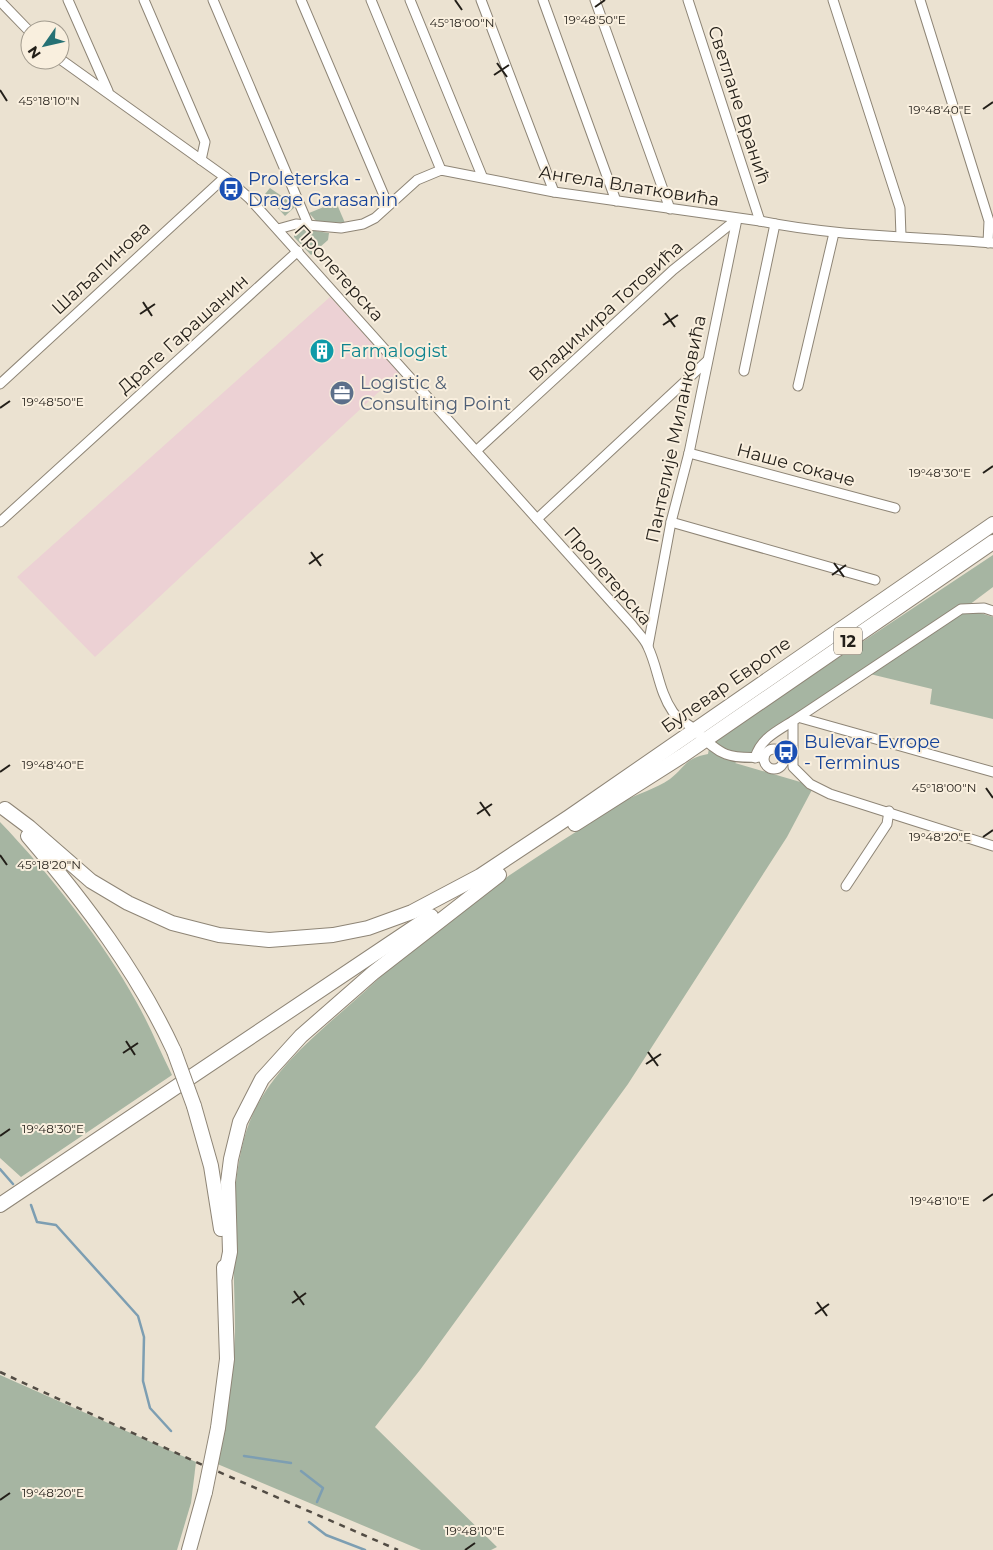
<svg xmlns="http://www.w3.org/2000/svg" width="993" height="1550" font-family="Montserrat,sans-serif">
  <style>
    .industrial { fill: #ecd1d4 }
    .green { fill: #a6b5a2 }
    .lines { fill: none; stroke-linecap: round; stroke-linejoin: round }
    .stream { stroke: #7d9eb2; stroke-width: 2.5 }
    .street-casing { stroke: #8e8576; stroke-width: 11 }
    .primary-casing { stroke: #8e8576; stroke-width: 16 }
    .street { stroke: #fff; stroke-width: 9 }
    .primary { stroke: #fff; stroke-width: 14 }
    .rail { stroke: #524c44; stroke-width: 2.5; stroke-dasharray: 6 6; stroke-linecap: butt }
    .primary-bridge-casing { stroke: #8e8576; stroke-width: 16; stroke-linecap: butt }
    .primary-bridge { stroke: #fff; stroke-width: 14 }
    .ticks { fill: none; stroke: #231f19; stroke-width: 2 }
    .labels { text-anchor: middle; dominant-baseline: central; stroke-width: 4; stroke-linejoin: round; paint-order: stroke }
    .shield { fill: #f9efde; stroke: #635d54; stroke-width: 1 }
    .shield-label { font-size: 16px; font-weight: bold; fill: #231f19 }
    .street-label { font-size: 18px; fill: #231f19; stroke: #f9efde }
    .transit-label { font-size: 18px; fill: #164399; stroke: #f9efde; text-anchor: start }
    .culture-label { font-size: 18px; fill: #0d838f; stroke: #f9efde; text-anchor: start }
    .service-label { font-size: 18px; fill: #4e5e75; stroke: #f9efde; text-anchor: start }
    .ticks-label { font-size: 12px; text-anchor: middle; fill: #231f19; stroke: #f9efde; stroke-width: 4; stroke-linejoin: round; paint-order: stroke }
  </style>
  <rect width="100%" height="100%" fill="#ebe2d1"/>
  <polygon class="industrial" points="330,297 399,373 95,657 17,577"/>
  <g class="green">
    <polygon points="270,188 296,206 285,216 265,194"/>
    <polygon points="336,202 345,223 317,222 309,213"/>
    <polygon points="302,229 329,233 328,240 311,255 294,237 294,230"/>
    <path d="M993,555V587L965,608L993,617V719L930,704L932,689L870,674L735,763L814,786L787,837L628,1084L420,1370L375,1427L497,1547L491,1550H421L215,1463C223,1420 234,1376 235,1332C235,1267 227,1203 244,1139C260,1079 309,1041 354,1001C381,977 407,951 435,929C494,883 560,842 623,802C638,793 656,789 670,779C687,766 683,759 708,754L710,743Z"/>
    <path d="M0,822C48,872 104,942 137,1003C150,1026 160,1051 172,1075L21,1177L0,1158Z"/>
    <polygon points="0,1375 196,1462 191,1503 177,1550 0,1550"/>
  </g>
  <g class="lines">
    <g class="stream">
      <polyline points="0,1169 13,1184"/>
      <polyline points="31,1205 37,1222 56,1225 138,1316 144,1337 143,1381 150,1408 171,1431"/>
      <polyline points="244,1456 291,1463"/>
      <polyline points="301,1471 323,1488 317,1502"/>
      <polyline points="309,1522 326,1535 365,1550"/>
    </g>
    <defs>
      <g id="street">
        <polyline points="68,0 108,91"/>
        <polyline points="144,0 205,142 201,160"/>
        <polyline points="213,0 308,224"/>
        <polyline points="301,0 388,205"/>
        <polyline points="371,0 441,170"/>
        <polyline points="410,0 482,176"/>
        <polyline points="481,0 554,192"/>
        <polyline points="543,0 616,201"/>
        <polyline points="595,0 670,209"/>
        <polyline points="688,0 760,221"/>
        <polyline points="833,0 900,208 901,236"/>
        <polyline points="920,0 989,221 988,243"/>
        <polyline points="0,1 30,32"/>
        <path d="M60,59L225,177L249,198L632,625C637,632 645,639 648,647C658,668 659,692 673,712C681,723 689,723 696,731C721,756 728,759 764,757"/>
        <path d="M278,229L296,224L341,228L363,224L375,218L417,180L441,170L554,192L760,221C837,237 915,236 993,243"/>
        <polyline points="744,371 775,224"/>
        <polyline points="0,384 225,177"/>
        <polyline points="798,386 834,233"/>
        <polyline points="476,451 673,270 737,219"/>
        <polyline points="689,453 895,508"/>
        <polyline points="537,519 707,361"/>
        <polyline points="0,522 298,251"/>
        <polyline points="671,522 875,580"/>
        <polyline points="993,611 984,608 961,609 793,721 793,767 810,784 830,794 993,846"/>
        <polyline points="648,646 671,522 689,453 737,219"/>
        <polyline points="801,718 993,772"/>
        <circle cx="774" cy="759" r="10"/>
        <path d="M755,758C760,739 777,731 793,721"/>
        <polyline points="846,886 887,824 889,811"/>
      </g>
      <g id="primary">
        <polyline points="5,809 29,827 91,881 128,903 172,923 219,935 269,940 333,935 368,928 412,912 480,876 569,817 993,524"/>
        <polyline points="575,824 682,756 993,542"/>
        <path d="M28,836C85,903 137,971 174,1051"/>
        <polyline points="194,1106 211,1166 221,1229"/>
        <polyline points="0,1205 431,916"/>
        <polyline points="225,1277 230,1252 228,1182 231,1159 240,1122 262,1079 301,1036 373,973 499,875"/>
        <polyline points="218,1428 227,1359 224,1267"/>
        <polyline points="189,1550 205,1492"/>
      </g>
    </defs>
    <use href="#street" class="street-casing"/>
    <use href="#primary" class="primary-casing"/>
    <use href="#street" class="street"/>
    <use href="#primary" class="primary"/>
    <polyline class="rail" points="0,1372 196,1462 398,1550"/>
    <defs>
      <g id="primary-bridge">
        <polyline points="174,1051 194,1106"/>
        <polyline points="205,1492 218,1428"/>
      </g>
    </defs>
    <use href="#primary-bridge" class="primary-bridge-casing"/>
    <use href="#primary-bridge" class="primary-bridge"/>
  </g>
  <path class="ticks" d="M455,0L462,10M595,7L605,0M497,63L507,77M494,75L509,65M0,90L7,101M983,109L993,102M143,302L152,316M665,313L675,327M140,314L155,304M663,325L678,315M0,408L10,401M983,473L993,466M311,552L321,566M834,563L844,577M309,564L323,554M832,575L846,565M0,772L10,765M986,788L993,798M480,802L490,816M477,814L492,804M983,837L993,830M0,855L7,865M126,1041L135,1055M648,1052L658,1066M123,1053L138,1043M646,1064L661,1054M0,1136L10,1129M983,1201L993,1194M294,1291L304,1305M817,1302L827,1316M292,1303L306,1293M815,1314L829,1304M0,1500L10,1493M465,1550L475,1543"/>
  <defs>
    <symbol id="bus-disc" viewBox="-11 -11 22 22"><circle r="9.5" fill="#1a4fb4" stroke="#f9efde"/><path d="M-5-6H5V4H4V6H2V4H-2V6H-4V4H-5ZM-3.5-4V0h7V-4ZM-3.5 1.2v1.5H-2V1.2ZM2 1.2v1.5H3.5V1.2Z" fill="#fff"/></symbol>
    <symbol id="building-disc" viewBox="-11 -11 22 22"><circle r="9.5" fill="#0f9aa8" stroke="#f9efde"/><path d="M-4-6H4V6H1V3H-1V6H-4ZM-2.5-4.3h1.7v1.8h-1.7ZM.8-4.3h1.7v1.8H.8ZM-2.5-1h1.7V.8h-1.7ZM.8-1h1.7V.8H.8Z" fill="#fff"/></symbol>
    <symbol id="office-disc" viewBox="-11 -11 22 22"><circle r="9.5" fill="#5c6f8a" stroke="#f9efde"/><path d="M-6-3h4V-5.5h4V-3h4V5H-6ZM-1-4.5V-3h2v-1.5ZM-6 0V1H6V0Z" fill="#fff"/></symbol>
  </defs>
  <g fill-rule="evenodd">
    <use href="#bus-disc" x="217" y="175" width="28" height="28"/>
    <use href="#building-disc" x="308" y="337" width="28" height="28"/>
    <use href="#office-disc" x="328" y="379" width="28" height="28"/>
    <use href="#bus-disc" x="772" y="738" width="28" height="28"/>
  </g>
  <g class="labels">
    <rect class="shield" x="834" y="627.5" width="28" height="27" rx="4"/>
    <g class="shield-label">
      <text x="848" y="641">12</text>
    </g>
    <g class="street-label">
      <text transform="translate(739 105) rotate(72)">Светлане Вранић</text>
      <text transform="translate(629 186) rotate(9)">Ангела Влатковића</text>
      <text transform="translate(101 268) rotate(-43)">Шаљапинова</text>
      <text transform="translate(339 273) rotate(48)">Пролетерска</text>
      <text transform="translate(606 311) rotate(-42)">Владимира Тотовића</text>
      <text transform="translate(183 334) rotate(-42)">Драге Гарашанин</text>
      <text transform="translate(676 429) rotate(-78)">Пантелије Миланковића</text>
      <text transform="translate(796 465) rotate(15)">Наше сокаче</text>
      <text transform="translate(608 576) rotate(49)">Пролетерска</text>
      <text transform="translate(726 685) rotate(-35)">Булевар Европе</text>
    </g>
    <g class="transit-label">
      <text x="248" y="179">Proleterska -<tspan x="248" dy="21">Drage Garasanin</tspan></text>
      <text x="804" y="742">Bulevar Evrope<tspan x="804" dy="21">- Terminus</tspan></text>
    </g>
    <g class="culture-label">
      <text x="340" y="351">Farmalogist</text>
    </g>
    <g class="service-label">
      <text x="360" y="383">Logistic &amp;<tspan x="360" dy="21">Consulting Point</tspan></text>
    </g>
  </g>
  <g class="ticks-label">
    <text x="595" y="24">19°48'50"E</text>
    <text x="462" y="27">45°18'00"N</text>
    <text x="49" y="105">45°18'10"N</text>
    <text x="940" y="114">19°48'40"E</text>
    <text x="53" y="406">19°48'50"E</text>
    <text x="940" y="477">19°48'30"E</text>
    <text x="53" y="769">19°48'40"E</text>
    <text x="944" y="792">45°18'00"N</text>
    <text x="940" y="841">19°48'20"E</text>
    <text x="49" y="869">45°18'20"N</text>
    <text x="53" y="1133">19°48'30"E</text>
    <text x="940" y="1205">19°48'10"E</text>
    <text x="53" y="1497">19°48'20"E</text>
    <text x="475" y="1535">19°48'10"E</text>
  </g>
  <g transform="translate(45 45) rotate(236)"><circle r="24" fill="#f9efde" stroke="#a39c8f"/>
  <path d="M0-4L9 19L0 12L-9 19Z" fill="#267174"/>
  <text y="-8" font-size="14" font-weight="bold" text-anchor="middle" fill="#231f19">N</text>
  </g>
</svg>
